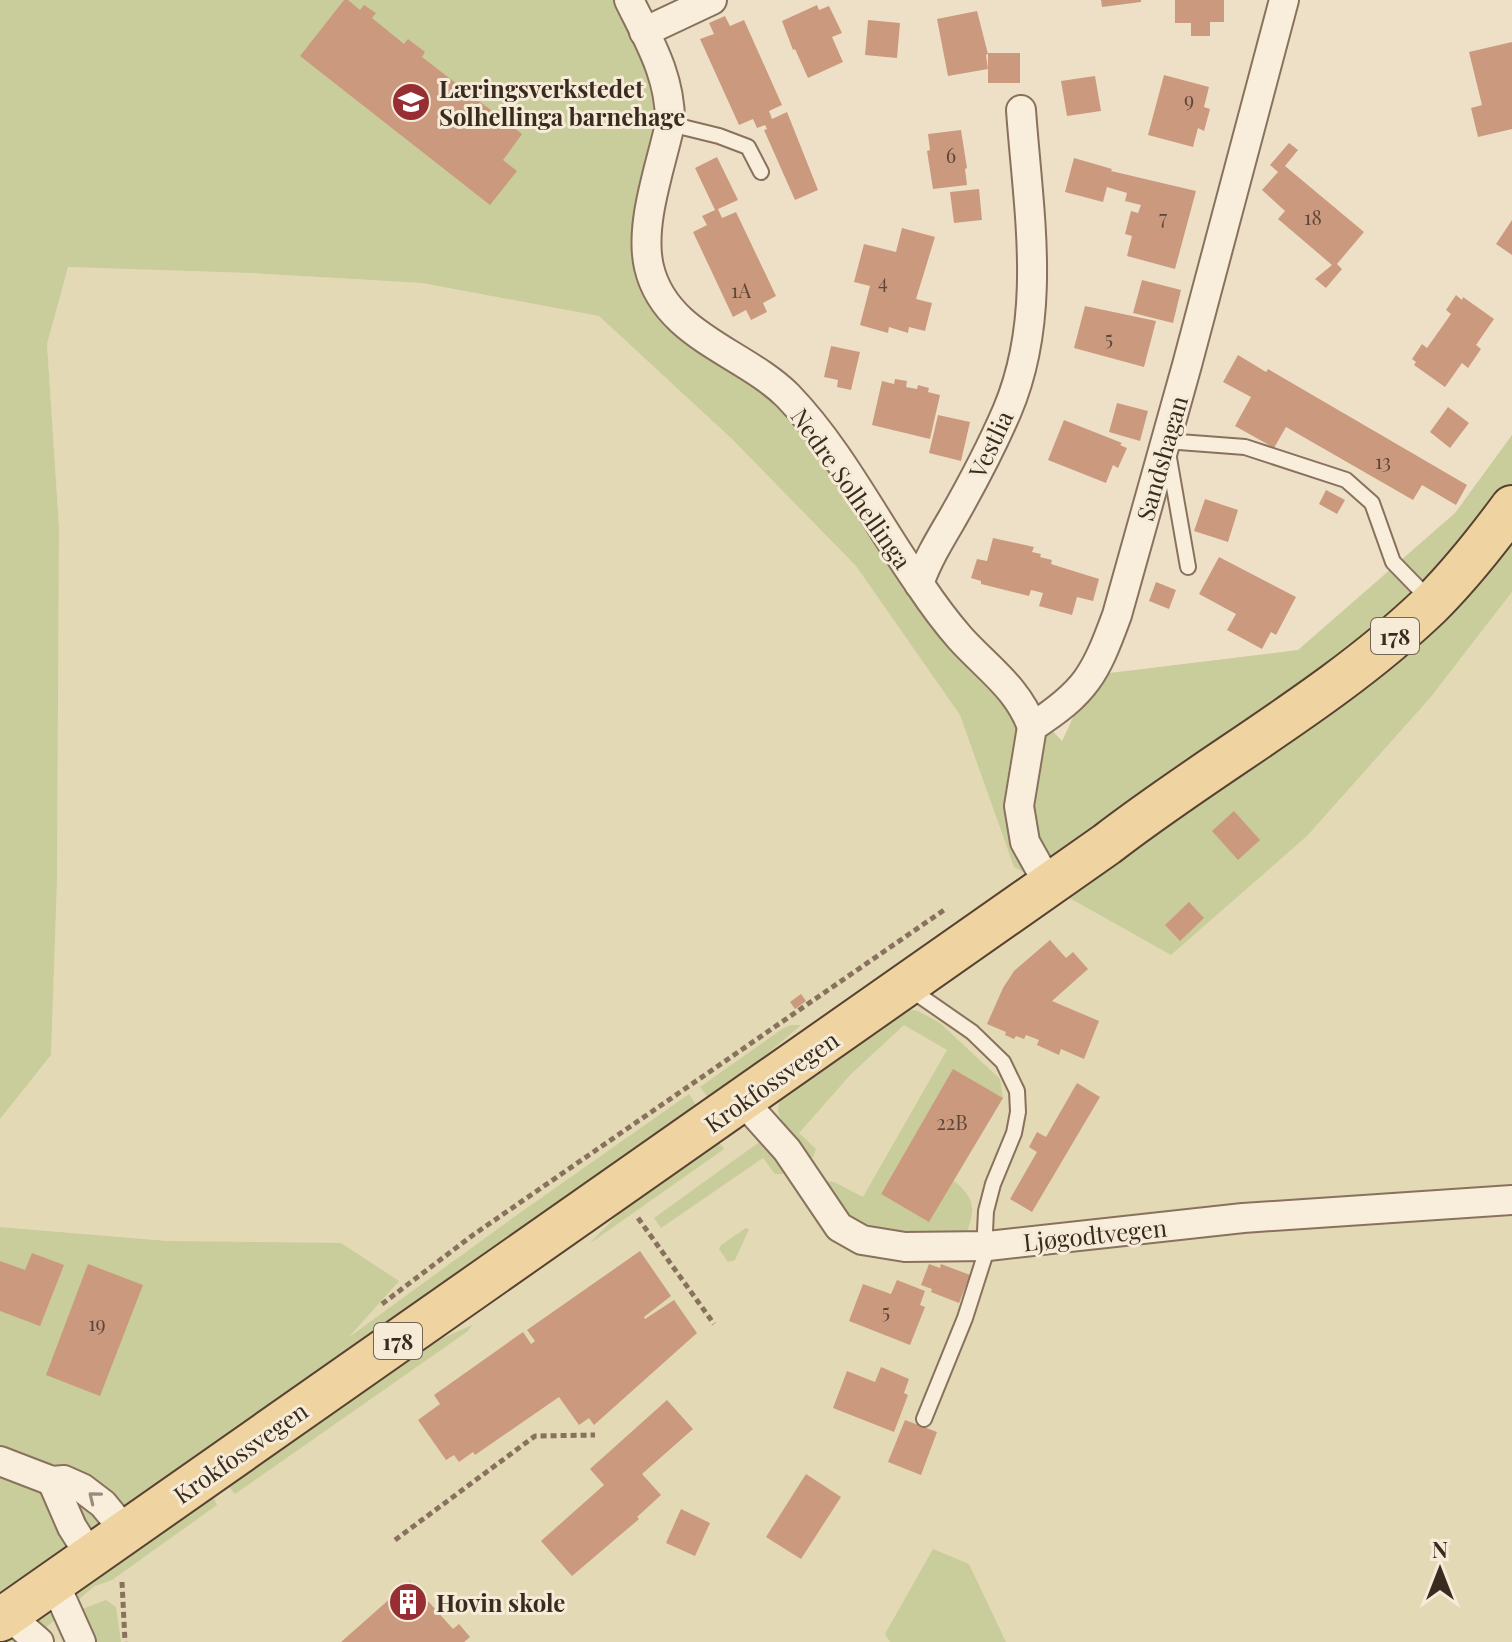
<svg xmlns="http://www.w3.org/2000/svg" width="1512" height="1642" font-family="'Playfair Display',serif">
  <style>
    .farmland { fill: #e3d9b5 }
    .green { fill: #c9cc9b }
    .building { fill: #cb9a7e }
    .lines { fill: none; stroke-linecap: round; stroke-linejoin: round }
    .service-casing { stroke: #89725d; stroke-width: 18 }
    .minor-casing { stroke: #89725d; stroke-width: 32 }
    .primary-casing { stroke: #574131; stroke-width: 46 }
    .path { stroke: #89725d; stroke-width: 5; stroke-dasharray: 6 4; stroke-linecap: butt }
    .service { stroke: #f8eedb; stroke-width: 14 }
    .minor { stroke: #f8eedb; stroke-width: 28 }
    .primary { stroke: #efd3a1; stroke-width: 42 }
    .oneway { stroke: #998c7e }
    .labels { text-anchor: middle; dominant-baseline: central; stroke-width: 6; stroke-linejoin: round; paint-order: stroke }
    .number-label { font-size: 20px; fill: #5e4738 }
    .shield { fill: #f5ebd7; stroke: #726557; stroke-width: 2 }
    .shield-label { font-size: 22px; font-weight: bold; fill: #3a2b20 }
    .poi-label { font-size: 24px; font-weight: bold; fill: #3a2b20; stroke: #f5ebd7; text-anchor: start }
    .street-label { font-size: 24px; fill: #3a2b20; stroke: #f5ebd7 }
  </style>
  <rect width="100%" height="100%" fill="#eee0c7"/>
  <polygon class="farmland" points="67,267 250,273 422,283 599,316 732,439 856,566 960,715 1015,867 1171,955 1307,836 1430,698 1512,592 1512,1642 1006,1642 969,1564 885,1634 890,1642 29,1642 159,1533 168,1241 0,1227 0,1119 51,1055 57,882 59,527 47,344"/>
  <g class="green">
    <polygon points="0,0 623,0 660,80 657,177 643,260 694,347 787,408 979,652 1062,741 1093,675 1298,650 1455,513 1512,435 1512,592 1430,698 1307,836 1171,955 1014,867 960,715 856,566 732,439 599,316 422,283 250,273 68,267 47,344 59,527 57,882 51,1055 0,1119"/>
    <path d="M900,1008L918,1011L940,1023L1000,1079L1003,1098L953,1070L881,1194L929,1221L953,1180C975,1198 976,1208 966,1234L889,1235L854,1222L825,1181L834,1182L863,1197L947,1050L904,1025L851,1074L799,1133L816,1149L813,1157L808,1159L781,1120L778,1111L780,1096Z"/>
    <polygon points="791,1025 801,1025 712,1102 700,1087 782,1029"/>
    <polygon points="689,1094 699,1110 210,1491 217,1505 112,1580 95,1586 29,1642 0,1642 0,1227 168,1241 341,1243 399,1281 348,1338 514,1217"/>
    <polygon points="715,1137 724,1149 589,1244 653,1179"/>
    <polygon points="765,1138 785,1170 783,1174 775,1174 763,1158 661,1228 654,1218"/>
    <polygon points="746,1228 749,1229 735,1260 728,1262 719,1249 721,1245"/>
    <polygon points="472,1325 468,1331 235,1494 225,1482 423,1347"/>
    <polygon points="933,1549 969,1564 1006,1642 890,1642 885,1634"/>
    <polygon points="106,1600 116,1607 121,1642 90,1642 82,1609"/>
  </g>
  <g class="building">
    <polygon points="344,0 348,0 360,10 364,5 376,13 372,18 404,44 408,39 425,52 422,57 461,87 465,82 483,96 479,101 522,134 503,160 517,171 490,205 300,56"/>
    <polygon points="1101,0 1141,0 1141,2 1102,7"/>
    <polygon points="1175,0 1224,0 1224,22 1210,22 1210,36 1191,36 1191,23 1175,23"/>
    <polygon points="817,5 819,10 829,6 842,33 832,37 843,62 808,78 795,49 793,50 782,21"/>
    <polygon points="977,11 988,54 986,55 988,69 948,76 937,19"/>
    <polygon points="725,16 730,26 744,20 782,105 769,111 772,119 787,112 818,190 795,200 764,130 767,129 765,125 757,128 753,119 739,125 700,39 714,34 709,23"/>
    <polygon points="868,20 900,23 897,58 865,55"/>
    <polygon points="1512,42 1512,129 1478,137 1471,108 1482,105 1469,52"/>
    <rect x="988" y="53" width="32" height="30"/>
    <polygon points="1164,75 1209,87 1204,107 1210,109 1204,131 1198,128 1193,147 1148,135"/>
    <polygon points="1095,76 1101,111 1067,116 1061,81"/>
    <polygon points="961,130 967,168 965,169 967,185 933,189 927,151 930,150 928,134"/>
    <polygon points="1289,143 1298,150 1285,166 1364,232 1337,264 1342,269 1326,288 1315,279 1332,265 1278,219 1285,211 1262,190 1278,172 1270,165"/>
    <polygon points="717,157 738,200 718,209 722,218 736,212 776,296 763,303 767,312 751,320 746,310 733,317 693,232 707,225 702,216 715,210 695,168"/>
    <polygon points="1074,158 1112,169 1111,171 1196,191 1175,269 1127,256 1132,236 1125,234 1131,211 1138,213 1141,205 1125,201 1127,193 1107,187 1103,202 1065,192"/>
    <polygon points="979,189 982,220 954,223 950,192"/>
    <polygon points="1512,220 1512,255 1496,244"/>
    <polygon points="902,228 935,237 916,299 932,303 925,331 909,327 908,333 889,327 888,333 860,325 870,286 854,282 864,244 896,252"/>
    <polygon points="1142,280 1181,290 1173,323 1133,313"/>
    <polygon points="1456,295 1462,300 1463,297 1494,319 1476,345 1481,349 1468,368 1462,363 1445,387 1414,365 1416,362 1412,359 1422,344 1427,348 1451,314 1446,310"/>
    <polygon points="1085,306 1156,321 1144,367 1074,348"/>
    <polygon points="831,346 860,352 851,390 837,387 838,380 824,377"/>
    <polygon points="1238,355 1266,372 1268,369 1467,485 1456,505 1422,485 1413,500 1286,427 1274,448 1235,426 1251,397 1223,382"/>
    <polygon points="895,379 907,381 906,387 917,389 918,385 929,388 928,392 940,395 930,439 872,425 882,381 894,384"/>
    <polygon points="1117,403 1148,411 1140,441 1109,432"/>
    <polygon points="1448,407 1469,423 1450,448 1430,432"/>
    <polygon points="938,415 970,422 961,461 929,453"/>
    <polygon points="1064,420 1122,443 1120,445 1127,448 1118,468 1113,465 1106,483 1048,460"/>
    <polygon points="1326,490 1345,500 1337,514 1319,504"/>
    <polygon points="1205,499 1238,510 1228,542 1194,531"/>
    <polygon points="993,538 1034,547 1032,552 1041,554 1040,557 1052,560 1051,564 1099,579 1093,601 1077,597 1072,615 1039,606 1043,593 1031,590 1029,596 981,584 981,581 971,578 977,559 987,561"/>
    <polygon points="1219,557 1296,597 1276,635 1271,632 1262,649 1227,630 1236,614 1199,594"/>
    <polygon points="1156,582 1176,590 1169,609 1149,601"/>
    <polygon points="1234,811 1260,840 1238,860 1212,831"/>
    <polygon points="1189,902 1204,918 1180,941 1165,925"/>
    <polygon points="1050,940 1066,958 1073,952 1088,969 1052,1001 1099,1021 1084,1059 1061,1049 1059,1055 1037,1045 1039,1040 1026,1035 1024,1039 1016,1036 1014,1039 1005,1035 1006,1032 987,1024 1003,988 1014,971"/>
    <polygon points="801,994 806,1001 795,1009 790,1002"/>
    <polygon points="953,1069 1003,1098 929,1222 881,1194"/>
    <polygon points="1077,1083 1100,1097 1032,1212 1010,1199 1037,1152 1029,1147 1037,1132 1046,1137"/>
    <polygon points="640,1251 671,1296 644,1317 645,1319 674,1300 697,1333 594,1425 589,1418 579,1425 559,1397 475,1455 473,1452 459,1462 454,1455 446,1460 418,1420 440,1404 434,1395 523,1332 531,1344 535,1341 527,1330"/>
    <polygon points="32,1253 64,1265 40,1326 0,1311 0,1261 25,1270"/>
    <polygon points="88,1264 143,1285 100,1396 46,1375"/>
    <polygon points="929,1264 940,1268 941,1264 970,1275 959,1303 931,1292 932,1289 921,1285"/>
    <polygon points="897,1280 925,1291 920,1305 925,1307 910,1345 849,1321 863,1284 891,1294"/>
    <polygon points="881,1367 909,1379 904,1393 908,1395 894,1432 833,1408 847,1371 875,1382"/>
    <polygon points="667,1400 693,1429 642,1474 661,1495 637,1517 639,1519 572,1576 541,1541 604,1485 590,1469"/>
    <polygon points="905,1420 937,1432 921,1475 888,1462"/>
    <polygon points="806,1474 841,1497 801,1559 766,1537"/>
    <polygon points="681,1509 710,1523 695,1556 666,1543"/>
    <polygon points="410,1581 453,1629 459,1624 470,1637 464,1642 341,1642"/>
  </g>
  <g class="lines">
    <defs>
      <g id="service">
        <polyline points="670,124 719,136 748,147 761,172"/>
        <polyline points="1188,567 1166,441 1245,447 1346,480 1372,503 1393,562 1429,599"/>
        <polyline points="910,989 972,1032 1003,1062 1017,1091 1018,1112 1014,1133 993,1184 986,1211 985,1231 988,1246 965,1318 924,1419"/>
      </g>
      <g id="minor">
        <path d="M629,0C649,41 671,77 670,124C661,166 639,224 649,267C665,336 744,352 788,396C841,451 876,523 920,585C932,603 946,622 960,638C987,668 1018,688 1032,727"/>
        <polyline points="644,32 712,0"/>
        <path d="M919,584C927,561 939,541 952,519C972,484 991,448 1007,411C1048,315 1028,209 1021,110"/>
        <path d="M1049,885L1025,842L1019,806L1032,727C1086,692 1095,675 1117,615L1187,365L1284,0"/>
        <polyline points="743,1101 787,1150 839,1227 862,1240 905,1247 988,1246 1243,1218 1512,1200"/>
        <polyline points="0,1461 52,1481 64,1480 82,1488 103,1504 126,1532"/>
        <polyline points="52,1481 72,1527 91,1557"/>
        <polyline points="54,1582 81,1642"/>
        <polyline points="8,1615 39,1642"/>
      </g>
      <path id="primary" d="M0,1620L1107,844C1213,762 1333,698 1430,605C1460,575 1487,541 1512,507"/>
    </defs>
    <use href="#service" class="service-casing"/>
    <use href="#minor" class="minor-casing"/>
    <use href="#primary" class="primary-casing"/>
    <g class="path">
      <polyline points="638,1218 714,1324"/>
      <polyline points="382,1304 473,1235 947,908"/>
      <polyline points="395,1540 535,1436 595,1435"/>
      <polyline points="122,1582 125,1642"/>
    </g>
    <use href="#service" class="service"/>
    <use href="#minor" class="minor"/>
    <use href="#primary" class="primary"/>
  </g>
  <defs><path id="oneway-chevron" d="M-2-3.5L2.5 0L-2 3.5" fill="none" stroke-width="1.6" stroke-linecap="round" stroke-linejoin="round" transform="scale(2)"/></defs>
  <use class="oneway" href="#oneway-chevron" transform="translate(94 1497) rotate(-141)"/>
  <defs>
    <symbol id="school-disc" viewBox="-11 -11 22 22"><circle r="9.5" fill="#972e34" stroke="#f5ebd7"/><path d="M0-5L7-2L0 1L-7-2ZM-4 1L0 2.5L4 1V4Q0 6-4 4Z" fill="#fff"/></symbol>
    <symbol id="building-disc" viewBox="-11 -11 22 22"><circle r="9.5" fill="#972e34" stroke="#f5ebd7"/><path d="M-4-6H4V6H1V3H-1V6H-4ZM-2.5-4.3h1.7v1.8h-1.7ZM.8-4.3h1.7v1.8H.8ZM-2.5-1h1.7V.8h-1.7ZM.8-1h1.7V.8H.8Z" fill="#fff"/></symbol>
  </defs>
  <g fill-rule="evenodd">
    <use href="#school-disc" x="389" y="80" width="44" height="44"/>
    <use href="#building-disc" x="386" y="1580" width="44" height="44"/>
  </g>
  <g class="labels">
    <g class="number-label">
      <text x="1189" y="98">9</text>
      <text x="951" y="154">6</text>
      <text x="1163" y="216">7</text>
      <text x="1313" y="216">18</text>
      <text x="883" y="280">4</text>
      <text x="741" y="289">1A</text>
      <text x="1109" y="337">5</text>
      <text x="1383" y="460">13</text>
      <text x="952" y="1121">22B</text>
      <text x="886" y="1310">5</text>
      <text x="97" y="1322">19</text>
    </g>
    <g class="shield">
      <rect x="1371" y="618" width="48" height="36" rx="6"/>
      <rect x="374" y="1323" width="48" height="36" rx="6"/>
    </g>
    <g class="shield-label">
      <text x="1395" y="636">178</text>
      <text x="398" y="1341">178</text>
    </g>
    <g class="poi-label">
      <text x="439" y="88">Læringsverkstedet<tspan x="439" dy="28">Solhellinga barnehage</tspan></text>
      <text x="436" y="1602">Hovin skole</text>
    </g>
    <g class="street-label">
      <text transform="translate(990 444) rotate(-65)">Vestlia</text>
      <text transform="translate(1161 458) rotate(-74)">Sandshagan</text>
      <text transform="translate(852 488) rotate(55)">Nedre Solhellinga</text>
      <text transform="translate(771 1081) rotate(-35)">Krokfossvegen</text>
      <text transform="translate(1095 1234) rotate(-6)">Ljøgodtvegen</text>
      <text transform="translate(240 1452) rotate(-35)">Krokfossvegen</text>
    </g>
  </g>
  <g transform="translate(1440 1570)" stroke="#f5ebd7" stroke-width="6" paint-order="stroke">
  <path d="M0-6L14 30L0 20L-14 30Z" fill="#3a2b20"/>
  <text y="-12" font-size="22" font-weight="bold" text-anchor="middle" fill="#3a2b20">N</text>
  </g>
</svg>
